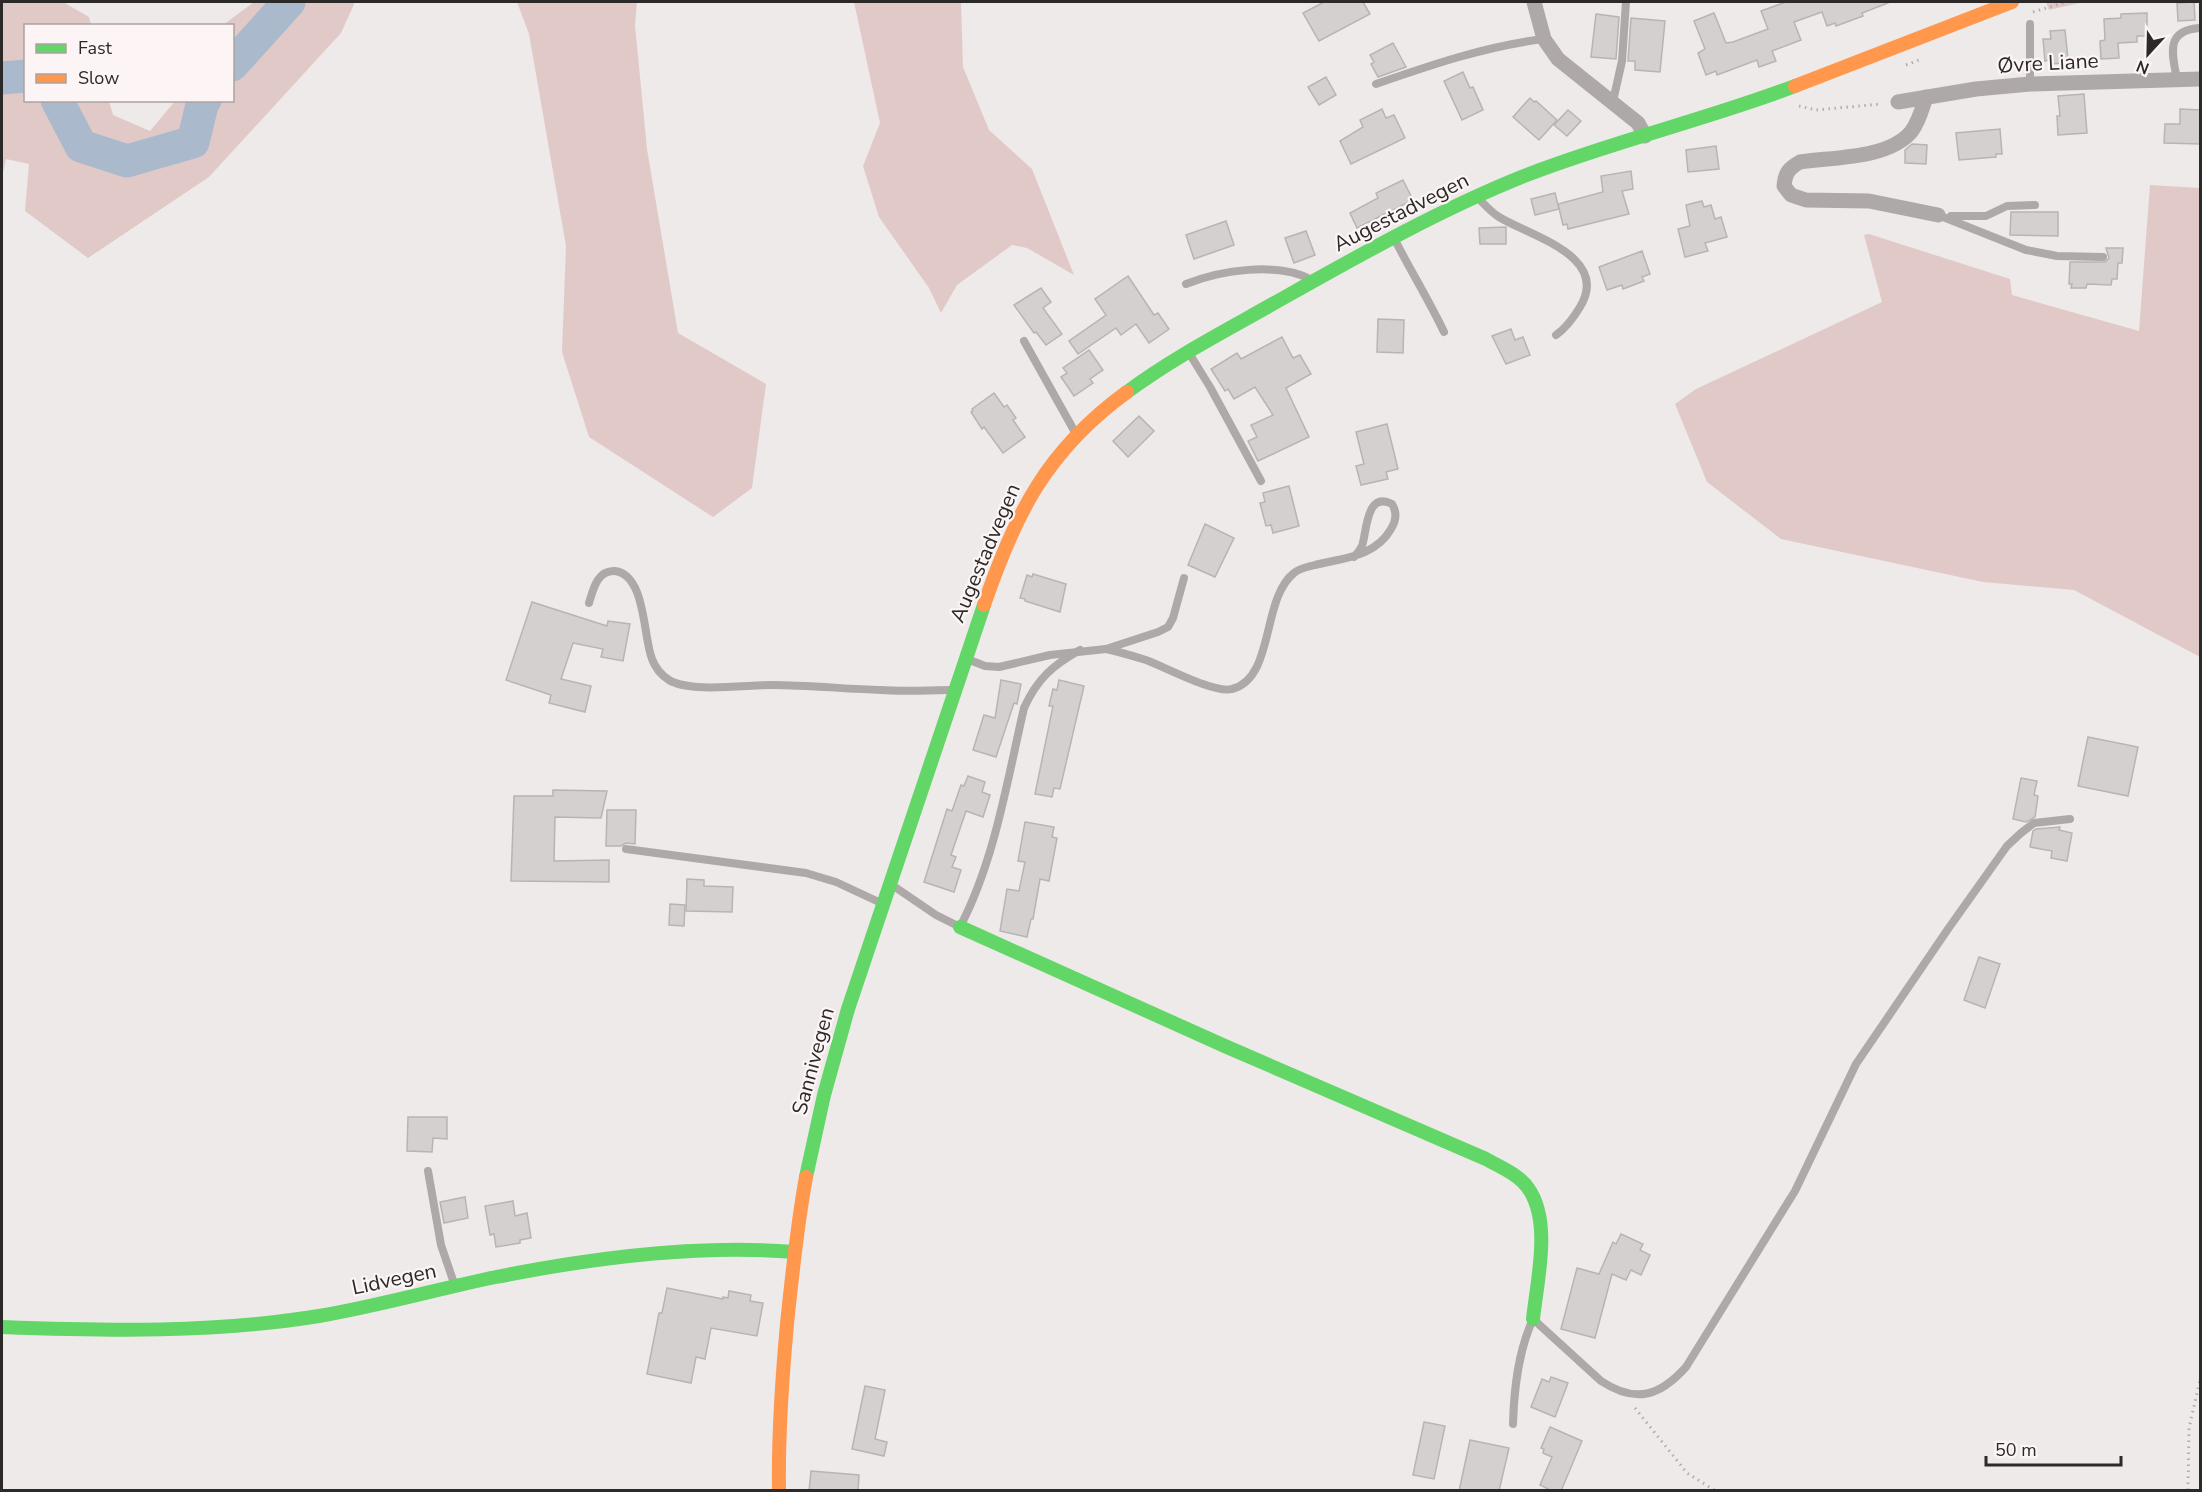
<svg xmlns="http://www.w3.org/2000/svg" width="2202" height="1492" font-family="'Nunito Sans',sans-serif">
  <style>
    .forest { fill: #e1c9c8 }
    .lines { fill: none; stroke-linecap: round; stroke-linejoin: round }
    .river { stroke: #aabacc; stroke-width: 33 }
    .building { fill: #d4d0d0; stroke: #b8b4b4; stroke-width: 1.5 }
    .path { stroke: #b2aeae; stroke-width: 3; stroke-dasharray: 1.5 4.5; stroke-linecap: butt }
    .lane { stroke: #aea9a8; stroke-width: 8 }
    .street { stroke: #aea9a8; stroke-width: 15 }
    .fast { stroke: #63d668; stroke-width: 14 }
    .slow { stroke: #ff974d; stroke-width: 14 }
    .labels { text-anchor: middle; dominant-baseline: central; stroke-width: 4.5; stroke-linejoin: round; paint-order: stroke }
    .street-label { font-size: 21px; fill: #2c2929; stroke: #fdf5f5 }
  </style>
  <rect width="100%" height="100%" fill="#eeeaea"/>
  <g class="forest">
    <polygon points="2,2 63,2 89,17 91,25 26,26 26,100 109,101 113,115 150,131 175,101 232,100 232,26 223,25 254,2 355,2 341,33 209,177 88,258 25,211 29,164 6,159 2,177"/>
    <polygon points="517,2 637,2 635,25 647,149 678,333 766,384 752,488 713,517 589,437 562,352 566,246 529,34"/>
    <polygon points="854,2 961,2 963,67 989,130 1032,169 1074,275 1027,248 1012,245 957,285 941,313 929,288 879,217 863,166 880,123"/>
    <polygon points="2046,2 2084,2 2049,10"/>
    <polygon points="2150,185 2200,188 2200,657 2074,590 1983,582 1781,539 1707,482 1675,404 1696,389 1882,302 1864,235 1869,234 2010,279 2012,295 2139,331"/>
  </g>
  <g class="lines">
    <g class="river">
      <polyline points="232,65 289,2"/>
      <polyline points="2,78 26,76"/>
      <polyline points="57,100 81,146 127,161 193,142 202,105 205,100"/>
    </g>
  </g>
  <g class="building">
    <polygon points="1324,2 1363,2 1370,14 1319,41 1303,13"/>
    <polygon points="1786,2 1888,2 1888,3 1862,13 1863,16 1836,26 1835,23 1827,26 1822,12 1794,22 1801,40 1772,51 1776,61 1759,67 1757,60 1717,75 1716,71 1706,75 1698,53 1705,49 1694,21 1714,13 1726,43 1733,42 1768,29 1761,11"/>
    <polygon points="2194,2 2195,20 2178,21 2177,3"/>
    <polygon points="2147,13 2147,36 2137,36 2137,42 2118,43 2119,58 2101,59 2100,41 2105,40 2104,19 2121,18 2121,14"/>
    <polygon points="1596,14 1619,17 1616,59 1591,57"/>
    <polygon points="1631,18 1665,21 1660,72 1635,70 1635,61 1628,61"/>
    <polygon points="2065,30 2068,59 2066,59 2066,63 2049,64 2049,60 2045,61 2043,39 2051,39 2050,31"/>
    <polygon points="1393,43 1406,67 1378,77 1371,64 1374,62 1370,55"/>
    <polygon points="1463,72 1470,88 1473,87 1483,110 1462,120 1444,81"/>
    <polygon points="1326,77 1336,95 1319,105 1308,87"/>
    <polygon points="2084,94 2087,133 2058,135 2057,116 2060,116 2058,96"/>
    <polygon points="1530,98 1534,102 1536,101 1557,120 1539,140 1513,117"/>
    <polygon points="1382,109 1386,118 1394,115 1405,138 1351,164 1340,141 1363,127 1360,120"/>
    <polygon points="2180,109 2200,110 2200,144 2164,143 2165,124 2180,124"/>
    <polygon points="1568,110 1581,121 1567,136 1554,125"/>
    <polygon points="2000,129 2002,154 1996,154 1996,157 1959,160 1956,133"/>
    <polygon points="1912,144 1927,145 1926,164 1905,163 1905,150"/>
    <polygon points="1716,146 1719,169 1688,172 1686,150"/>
    <polygon points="1631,171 1633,189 1622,191 1629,214 1568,229 1567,224 1563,225 1558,204 1603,192 1601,176"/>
    <polygon points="1403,180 1413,200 1357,228 1350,213 1378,198 1376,193"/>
    <polygon points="1555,193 1559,209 1535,215 1531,199"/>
    <polygon points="1702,201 1704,207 1711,205 1715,219 1721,217 1727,237 1705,243 1708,251 1685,257 1678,229 1690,226 1686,205"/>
    <polygon points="2011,212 2058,212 2058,236 2010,235"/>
    <polygon points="1226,221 1234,245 1194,259 1186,235"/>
    <polygon points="1506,227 1506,244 1480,244 1479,228"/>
    <polygon points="1306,231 1315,255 1294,263 1285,238"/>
    <polygon points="2106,248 2123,248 2122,263 2118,263 2117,279 2112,279 2111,285 2087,284 2086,288 2071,288 2072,284 2069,284 2070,262 2105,262 2109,258"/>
    <polygon points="1642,251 1650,274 1642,277 1644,281 1623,289 1622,285 1607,290 1599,267"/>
    <polygon points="1128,276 1154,315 1158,313 1169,329 1149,343 1136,324 1121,335 1116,328 1078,354 1069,341 1106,315 1095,299"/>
    <polygon points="1041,288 1051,302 1043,308 1062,334 1046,345 1036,332 1034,333 1014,305"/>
    <polygon points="1378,319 1404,320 1403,353 1377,352"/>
    <polygon points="1511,329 1515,340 1523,337 1530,355 1506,364 1492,336"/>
    <polygon points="1282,337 1293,358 1300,355 1311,374 1286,388 1309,437 1258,461 1248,441 1257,437 1251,425 1273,415 1255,387 1234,399 1228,389 1225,391 1211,369 1237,353 1241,359"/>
    <polygon points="1089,350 1103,370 1090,379 1093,383 1074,396 1061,377 1067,373 1063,368"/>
    <polygon points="994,393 1004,407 1007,405 1016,418 1013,420 1025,437 1003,453 984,427 982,429 971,412 973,411 972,409"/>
    <polygon points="1139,416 1154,431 1128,457 1113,441"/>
    <polygon points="1387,424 1398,469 1386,472 1388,479 1361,485 1356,466 1364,464 1356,432"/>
    <polygon points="1289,486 1299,526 1273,533 1271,525 1266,526 1260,503 1265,502 1263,493"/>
    <polygon points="1205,524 1234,538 1215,577 1188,565"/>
    <polygon points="1033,574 1066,584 1060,612 1025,601 1025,599 1020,598 1027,575 1032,577"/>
    <polygon points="532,602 607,626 608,621 630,624 623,661 601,657 603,649 573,643 561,679 591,686 585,712 549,703 551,695 506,680"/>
    <polygon points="1001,680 1021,684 1017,704 1014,703 996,757 973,750 984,715 995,718"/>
    <polygon points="1059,680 1084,686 1060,789 1054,788 1052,797 1035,794 1053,706 1049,706 1053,689 1057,690"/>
    <polygon points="2088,737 2138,747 2128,796 2078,786"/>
    <polygon points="968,776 985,782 982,792 990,795 983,817 966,811 951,855 956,857 952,867 961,870 954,892 924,882 947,809 952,811 961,785 964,786"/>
    <polygon points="2021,778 2037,781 2034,795 2038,796 2035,817 2026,822 2013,819"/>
    <polygon points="553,790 607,791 601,818 555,817 554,861 609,860 609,882 511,881 514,796 553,796"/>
    <polygon points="607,810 636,810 635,844 626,843 621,846 606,846"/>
    <polygon points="1025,822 1054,827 1052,837 1057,838 1049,881 1040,879 1033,919 1031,919 1027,937 1000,931 1007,889 1019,891 1025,862 1018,861"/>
    <polygon points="2060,827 2059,830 2072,833 2067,861 2051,858 2052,851 2030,847 2033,831 2036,829"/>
    <polygon points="687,879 704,880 704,886 733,887 732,912 686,911"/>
    <polygon points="670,904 685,905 684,926 669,925"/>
    <polygon points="1979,957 2000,964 1985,1008 1964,1000"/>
    <polygon points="408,1117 447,1117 447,1139 433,1138 432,1152 407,1151"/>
    <polygon points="465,1197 468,1218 444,1223 440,1202"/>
    <polygon points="513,1201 515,1216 527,1213 531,1238 520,1240 520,1243 496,1247 494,1234 490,1235 485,1206"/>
    <polygon points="1621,1234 1643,1244 1640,1250 1650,1255 1641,1275 1631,1270 1626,1280 1612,1274 1595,1338 1561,1329 1577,1268 1599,1274 1613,1242 1616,1244"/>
    <polygon points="667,1288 723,1299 723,1297 728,1298 729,1291 751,1295 750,1301 763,1303 757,1336 711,1328 705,1359 696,1357 691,1383 647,1374 659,1313 662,1313"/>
    <polygon points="1551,1377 1568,1383 1555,1417 1531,1407 1542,1379 1549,1382"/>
    <polygon points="865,1386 885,1390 875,1439 887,1442 884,1456 852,1449"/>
    <polygon points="1424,1422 1445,1426 1434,1479 1413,1475"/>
    <polygon points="1550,1427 1582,1441 1561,1491 1552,1491 1540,1485 1552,1457 1543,1453 1544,1449 1541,1448"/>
    <polygon points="1470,1440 1509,1448 1499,1491 1459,1491"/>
    <polygon points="811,1471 859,1475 858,1491 809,1491"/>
  </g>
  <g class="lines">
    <g class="path">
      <polyline points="2033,12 2066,2"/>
      <polyline points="1906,65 1919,60"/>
      <polyline points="1799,106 1816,110 1881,104"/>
      <polyline points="1635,1408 1687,1473 1714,1490"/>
      <polyline points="2188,1490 2189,1428 2200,1380"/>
    </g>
    <g class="lane">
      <path d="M2177,79C2172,54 2165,30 2200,28"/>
      <path d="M1376,84C1431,65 1486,46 1544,39"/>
      <polyline points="2030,84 2030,24"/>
      <polyline points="1613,101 1622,61 1626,2"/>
      <path d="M1478,198C1485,205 1491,212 1499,217C1530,236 1611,256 1580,307C1574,317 1566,328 1556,335"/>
      <polyline points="1938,215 2026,250 2057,256 2103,257"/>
      <polyline points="1951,216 1986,216 2007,206 2035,205"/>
      <path d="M1394,238C1410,270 1429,300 1444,332"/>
      <path d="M1186,284C1221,270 1276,262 1310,279"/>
      <polyline points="1024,341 1076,434"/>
      <polyline points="1189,353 1210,387 1261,481"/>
      <path d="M589,603C593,590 597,570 615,571C646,575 643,637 652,659C655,667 661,675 669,680C690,693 745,685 772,685C808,685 845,689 881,690C905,692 930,690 954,690"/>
      <path d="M1106,649C1120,652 1133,656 1146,660C1165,667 1215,694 1232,689C1275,678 1261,599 1294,573C1300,568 1308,567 1315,565C1343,558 1375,557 1391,529C1396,521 1397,512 1392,504C1366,491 1367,531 1362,546C1360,550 1357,554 1354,557"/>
      <polyline points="967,659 985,666 999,667 1050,655 1106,649 1158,632 1168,627 1173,618 1184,578"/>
      <polyline points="626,849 806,873 836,882 881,903"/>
      <path d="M892,885L936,915L960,927C995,860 1007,781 1024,708C1037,679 1053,665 1080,650"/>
      <polyline points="428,1171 441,1245 455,1286"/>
      <path d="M1513,1424C1514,1388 1518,1352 1533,1319L1601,1381C1636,1404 1660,1396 1686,1367L1795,1191L1856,1064L1948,929L2007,846L2021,833L2034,823L2070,819"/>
    </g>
    <g class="street">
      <polyline points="1534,2 1544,39 1558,59 1638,123 1645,136"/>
      <path d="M1926,97C1922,109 1919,122 1911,132C1888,159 1833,157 1800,162C1789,168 1785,173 1784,186L1791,195L1806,200L1869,201L1938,215"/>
      <polyline points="1898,102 1976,89 2030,84 2200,79"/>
    </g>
    <g class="fast">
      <path d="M1127,392C1174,357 1227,330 1278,301C1358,256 1439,210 1524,176C1613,141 1706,120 1795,86"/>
      <path d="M960,927L1227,1047L1486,1159C1500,1167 1518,1174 1528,1188C1552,1221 1537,1281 1533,1319"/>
      <polyline points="806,1177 824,1095 848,1009 984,605"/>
      <path d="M2,1327C108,1331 214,1333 319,1316C379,1306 437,1289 496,1277C591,1258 698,1244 794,1252"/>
    </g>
    <g class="slow">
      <polyline points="1795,86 2012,2"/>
      <path d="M984,605C1015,514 1047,450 1127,392"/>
      <path d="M779,1490C778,1434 782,1379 787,1324C792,1275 797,1226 806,1177"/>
    </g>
  </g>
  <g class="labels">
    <g class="street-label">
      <text transform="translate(2048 63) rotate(-3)">Øvre Liane</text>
      <text transform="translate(1401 212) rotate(-27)">Augestadvegen</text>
      <text transform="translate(985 553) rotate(-67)">Augestadvegen</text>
      <text transform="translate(813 1061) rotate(-75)">Sannivegen</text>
      <text transform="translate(394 1279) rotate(-12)">Lidvegen</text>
    </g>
  </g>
  <rect width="2202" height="1492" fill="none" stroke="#2c2929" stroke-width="6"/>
  <rect x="24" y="24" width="210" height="78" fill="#fdf5f5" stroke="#a9a3a3" stroke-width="1.5"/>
  <rect x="36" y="44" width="30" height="9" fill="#63d668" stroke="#a9a3a3" stroke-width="1.5"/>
  <text x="78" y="54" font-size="18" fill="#2c2929">Fast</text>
  <rect x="36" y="74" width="30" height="9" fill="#ff974d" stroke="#a9a3a3" stroke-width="1.5"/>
  <text x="78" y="84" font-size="18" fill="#2c2929">Slow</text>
  <g transform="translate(2148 54) rotate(202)" stroke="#fdf5f5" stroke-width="4.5" paint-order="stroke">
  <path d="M0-4.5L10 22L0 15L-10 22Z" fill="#2c2929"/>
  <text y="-9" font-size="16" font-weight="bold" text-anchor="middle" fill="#2c2929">N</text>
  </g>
  <path d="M1986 1456v9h135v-9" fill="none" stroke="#2c2929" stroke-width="3"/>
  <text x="1995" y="1456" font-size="18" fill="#2c2929" stroke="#fdf5f5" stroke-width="4.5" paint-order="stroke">50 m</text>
</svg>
